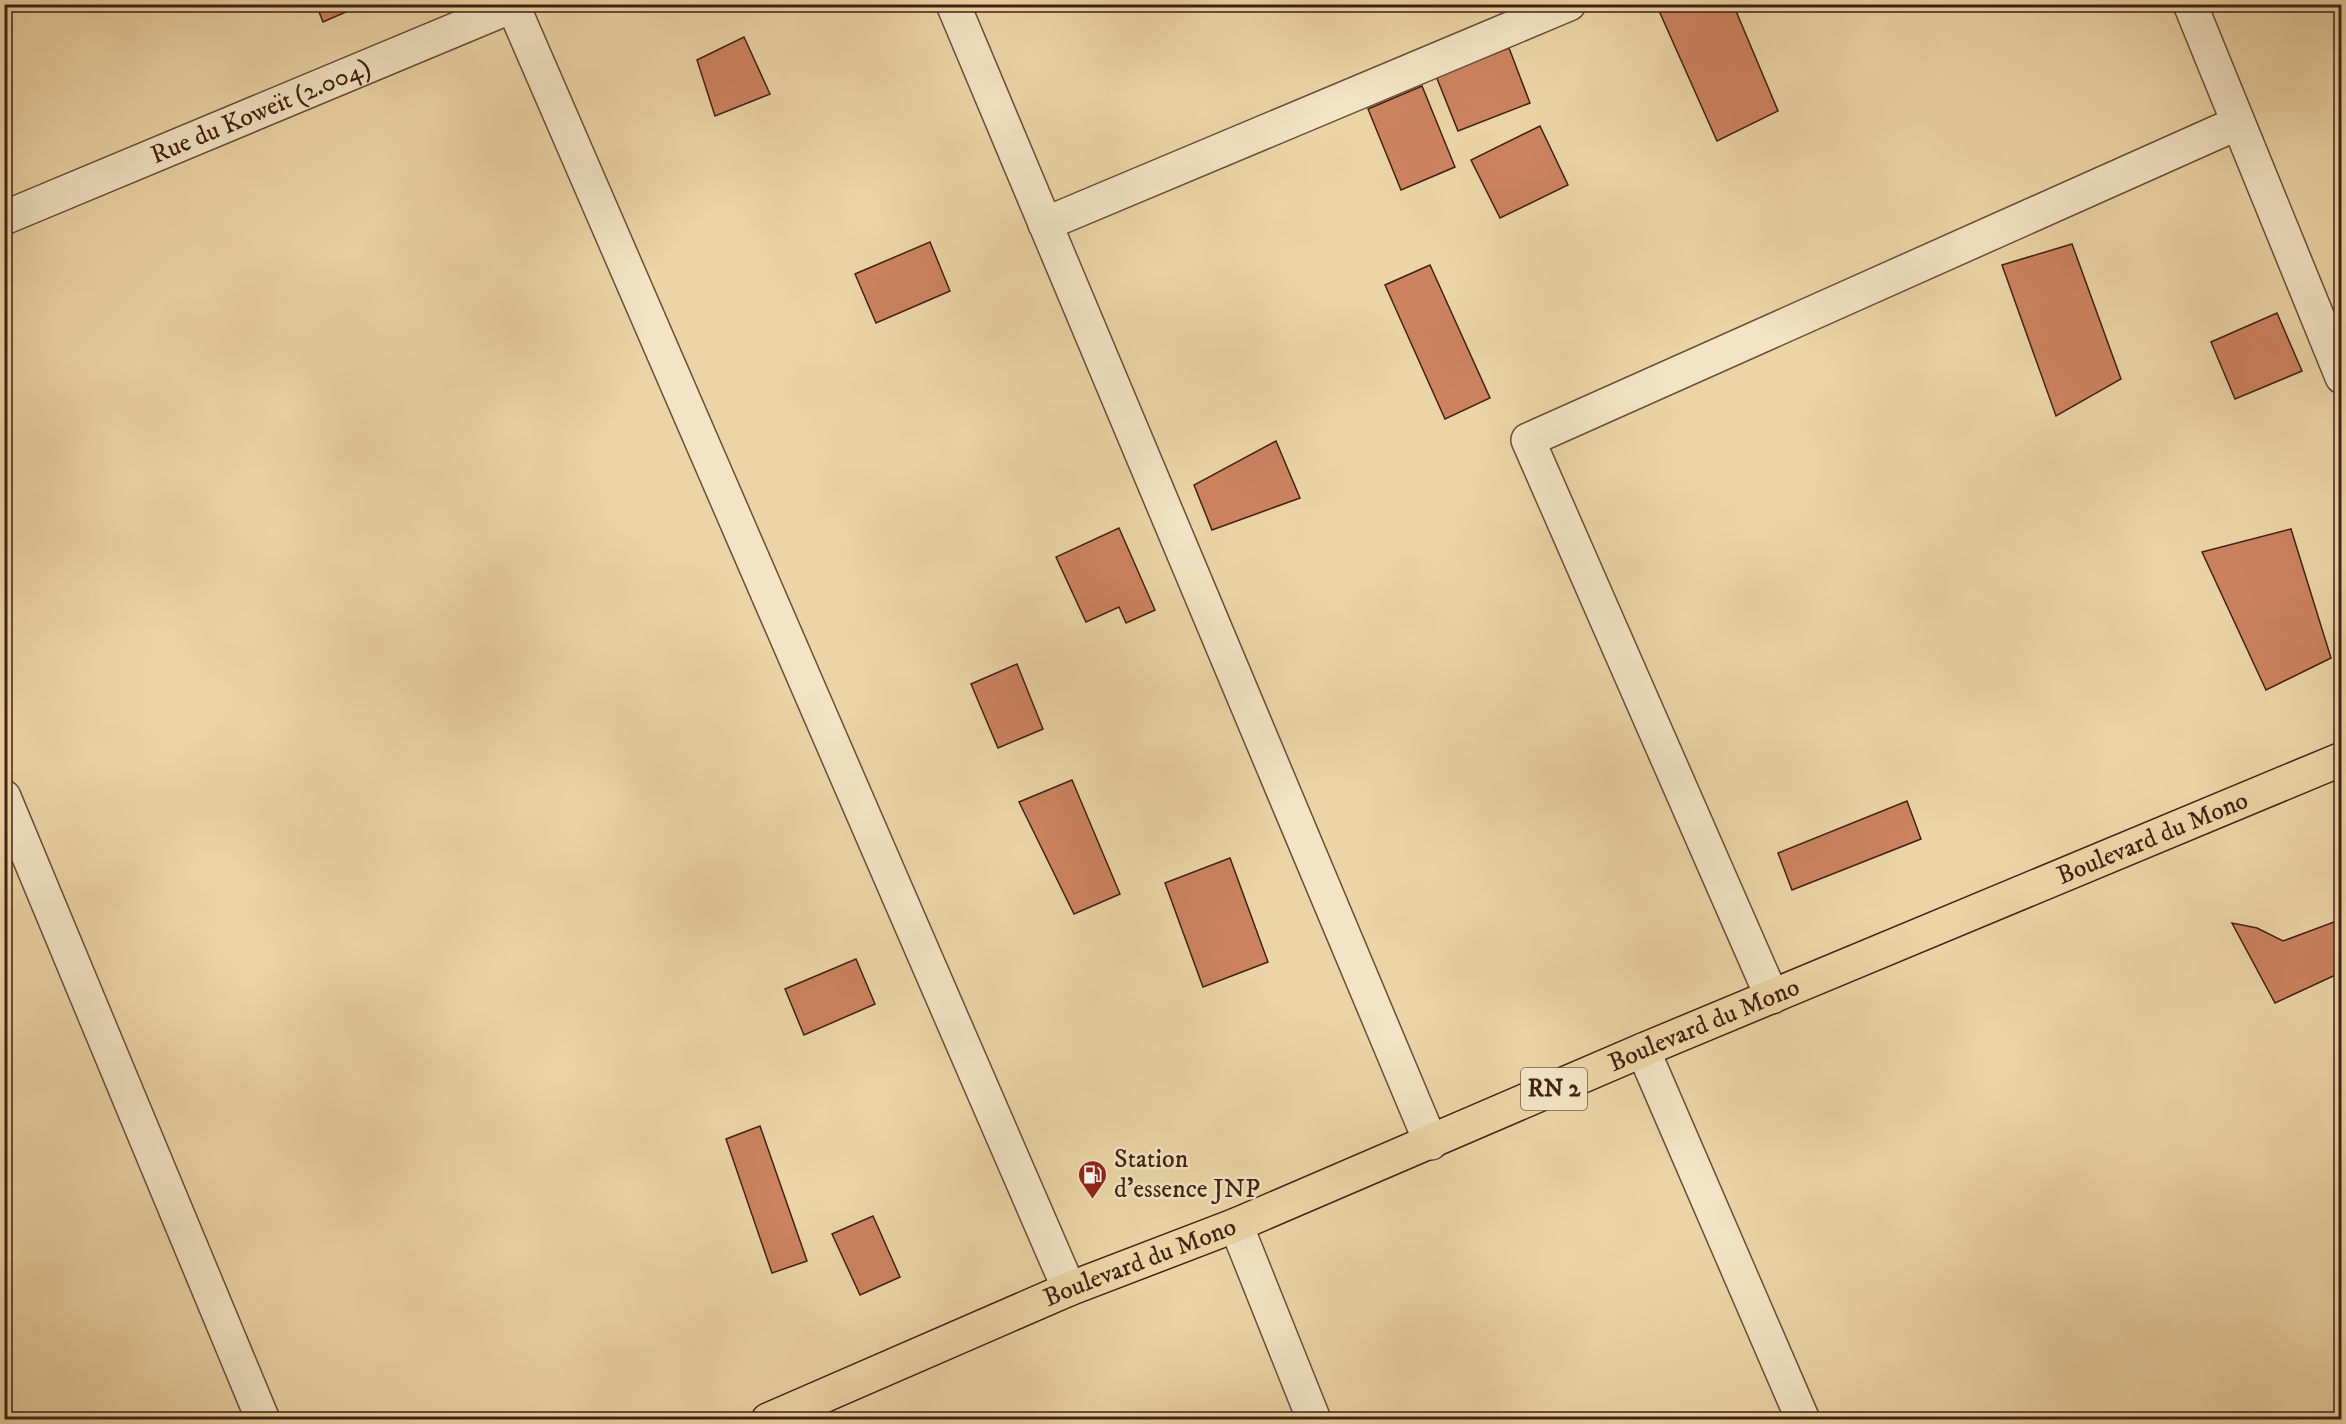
<svg xmlns="http://www.w3.org/2000/svg" width="2346" height="1424" font-family="'IM FELL DW Pica',serif">
  <style>
    .building { fill: #cc8360; stroke: #422013; stroke-width: 1.5 }
    .lines { fill: none; stroke-linecap: round; stroke-linejoin: round }
    .minor-casing { stroke: #6c4d38; stroke-width: 36 }
    .primary-casing { stroke: #422013; stroke-width: 36 }
    .minor { stroke: #f2e4c5; stroke-width: 33 }
    .primary { stroke: #ebd5a6; stroke-width: 33 }
    .labels { text-anchor: middle; dominant-baseline: central; stroke-width: 5; stroke-linejoin: round; paint-order: stroke }
    .shield { fill: #f2e4c5; stroke: #775b48; stroke-width: 1.5 }
    .shield-label { font-size: 24px; font-weight: bold; fill: #422013 }
    .street-label { font-size: 26px; fill: #422013; stroke: #f2e4c5 }
    .poi-label { font-size: 26px; fill: #422013; stroke: #f2e4c5; text-anchor: start }
  </style>
  <rect width="100%" height="100%" fill="#ebd5a6"/>
  <filter id="stains"><feTurbulence type="fractalNoise" baseFrequency=".00333" numOctaves="4"/><feColorMatrix values="0 0 0 0 .2 0 0 0 0 .09 0 0 0 0 .02 0 0 0 .5 -.17"/></filter>
  <radialGradient id="worn" r=".72"><stop offset=".6" stop-color="#630" stop-opacity="0"/><stop offset="1" stop-color="#630" stop-opacity=".3"/></radialGradient>
  <g class="building">
    <polygon points="316,4 364,4 323,22"/>
    <polygon points="1656,4 1733,4 1778,111 1717,141"/>
    <polygon points="744,37 770,94 715,116 697,60"/>
    <polygon points="1509,48 1530,103 1458,131 1436,76"/>
    <polygon points="1422,86 1455,167 1401,190 1368,109"/>
    <polygon points="1540,126 1568,185 1500,218 1471,160"/>
    <polygon points="930,242 950,291 876,323 855,274"/>
    <polygon points="2072,244 2121,379 2056,416 2002,265"/>
    <polygon points="1430,265 1490,398 1445,419 1385,285"/>
    <polygon points="2277,313 2302,371 2235,399 2211,342"/>
    <polygon points="1276,441 1300,498 1212,530 1194,485"/>
    <polygon points="1119,528 1155,610 1126,623 1119,607 1086,622 1056,557"/>
    <polygon points="2291,529 2331,658 2266,690 2202,552"/>
    <polygon points="1017,664 1043,729 998,748 971,684"/>
    <polygon points="1072,780 1120,894 1074,914 1019,802"/>
    <polygon points="1907,801 1921,839 1792,890 1778,853"/>
    <polygon points="1230,858 1268,962 1203,987 1165,883"/>
    <polygon points="2342,919 2342,972 2275,1003 2232,923 2257,928 2283,941"/>
    <polygon points="856,959 875,1004 804,1035 785,989"/>
    <polygon points="760,1126 807,1261 772,1273 726,1139"/>
    <polygon points="873,1216 900,1277 860,1295 832,1234"/>
  </g>
  <g class="lines">
    <defs>
      <g id="minor">
        <polyline points="953,4 1431,1143"/>
        <polyline points="2190,4 2342,377"/>
        <polyline points="513,6 1069,1289"/>
        <path id="s1" d="M4,218L517,4"/>
        <polyline points="1045,224 1569,4"/>
        <polyline points="4,797 263,1420"/>
        <polyline points="1772,997 1528,440 2238,123"/>
        <polyline points="1643,1050 1803,1420"/>
        <polyline points="1236,1225 1314,1420"/>
      </g>
      <g id="primary">
        <path id="s2" d="M768,1420L1069,1289L1236,1225L1643,1050L2342,759"/>
      </g>
    </defs>
    <use href="#minor" class="minor-casing"/>
    <use href="#primary" class="primary-casing"/>
    <use href="#minor" class="minor"/>
    <use href="#primary" class="primary"/>
  </g>
  <defs>
    <symbol id="fuel-pin" viewBox="-11 -11 22 30"><path d="M0 17L-7.5 6A9.5 9.5 0 1 1 7.5 6Z" fill="#8f2418" stroke="#f2e4c5"/><path d="M-5.5-6h7V0h2V4h1.3V-2.5L3-4.5l.8-.8L6-3V5H2.5V1h-1V6h-7ZM-4.2-4.7v3.2H.2V-4.7Z" fill="#fff"/></symbol>
  </defs>
  <g fill-rule="evenodd">
    <use href="#fuel-pin" x="1076" y="1158" width="33" height="45"/>
  </g>
  <g class="labels">
    <rect class="shield" x="1521" y="1068" width="66" height="42" rx="4.5"/>
    <g class="shield-label">
      <text x="1554" y="1089">RN 2</text>
    </g>
    <g class="street-label">
      <text stroke="none"><textPath href="#s1" startOffset="278">Rue du Koweït (2.004)</textPath></text>
      <text stroke="none"><textPath href="#s2" startOffset="1502">Boulevard du Mono</textPath></text>
      <text stroke="none"><textPath href="#s2" startOffset="1016">Boulevard du Mono</textPath></text>
      <text stroke="none"><textPath href="#s2" startOffset="404">Boulevard du Mono</textPath></text>
    </g>
    <g class="poi-label">
      <text x="1114" y="1159">Station<tspan x="1114" dy="30">d'essence JNP</tspan></text>
    </g>
  </g>
  <rect width="2346" height="1424" fill="none" stroke="#ebd5a6" stroke-width="24"/>
  <rect x="6" y="6" width="2334" height="1412" fill="none" stroke="#422013" stroke-width="3"/>
  <rect x="12" y="12" width="2322" height="1400" fill="none" stroke="#422013" stroke-width="1.5"/>
  <rect width="100%" height="100%" filter="url(#stains)"/>
  <rect width="100%" height="100%" fill="url(#worn)"/>
</svg>
